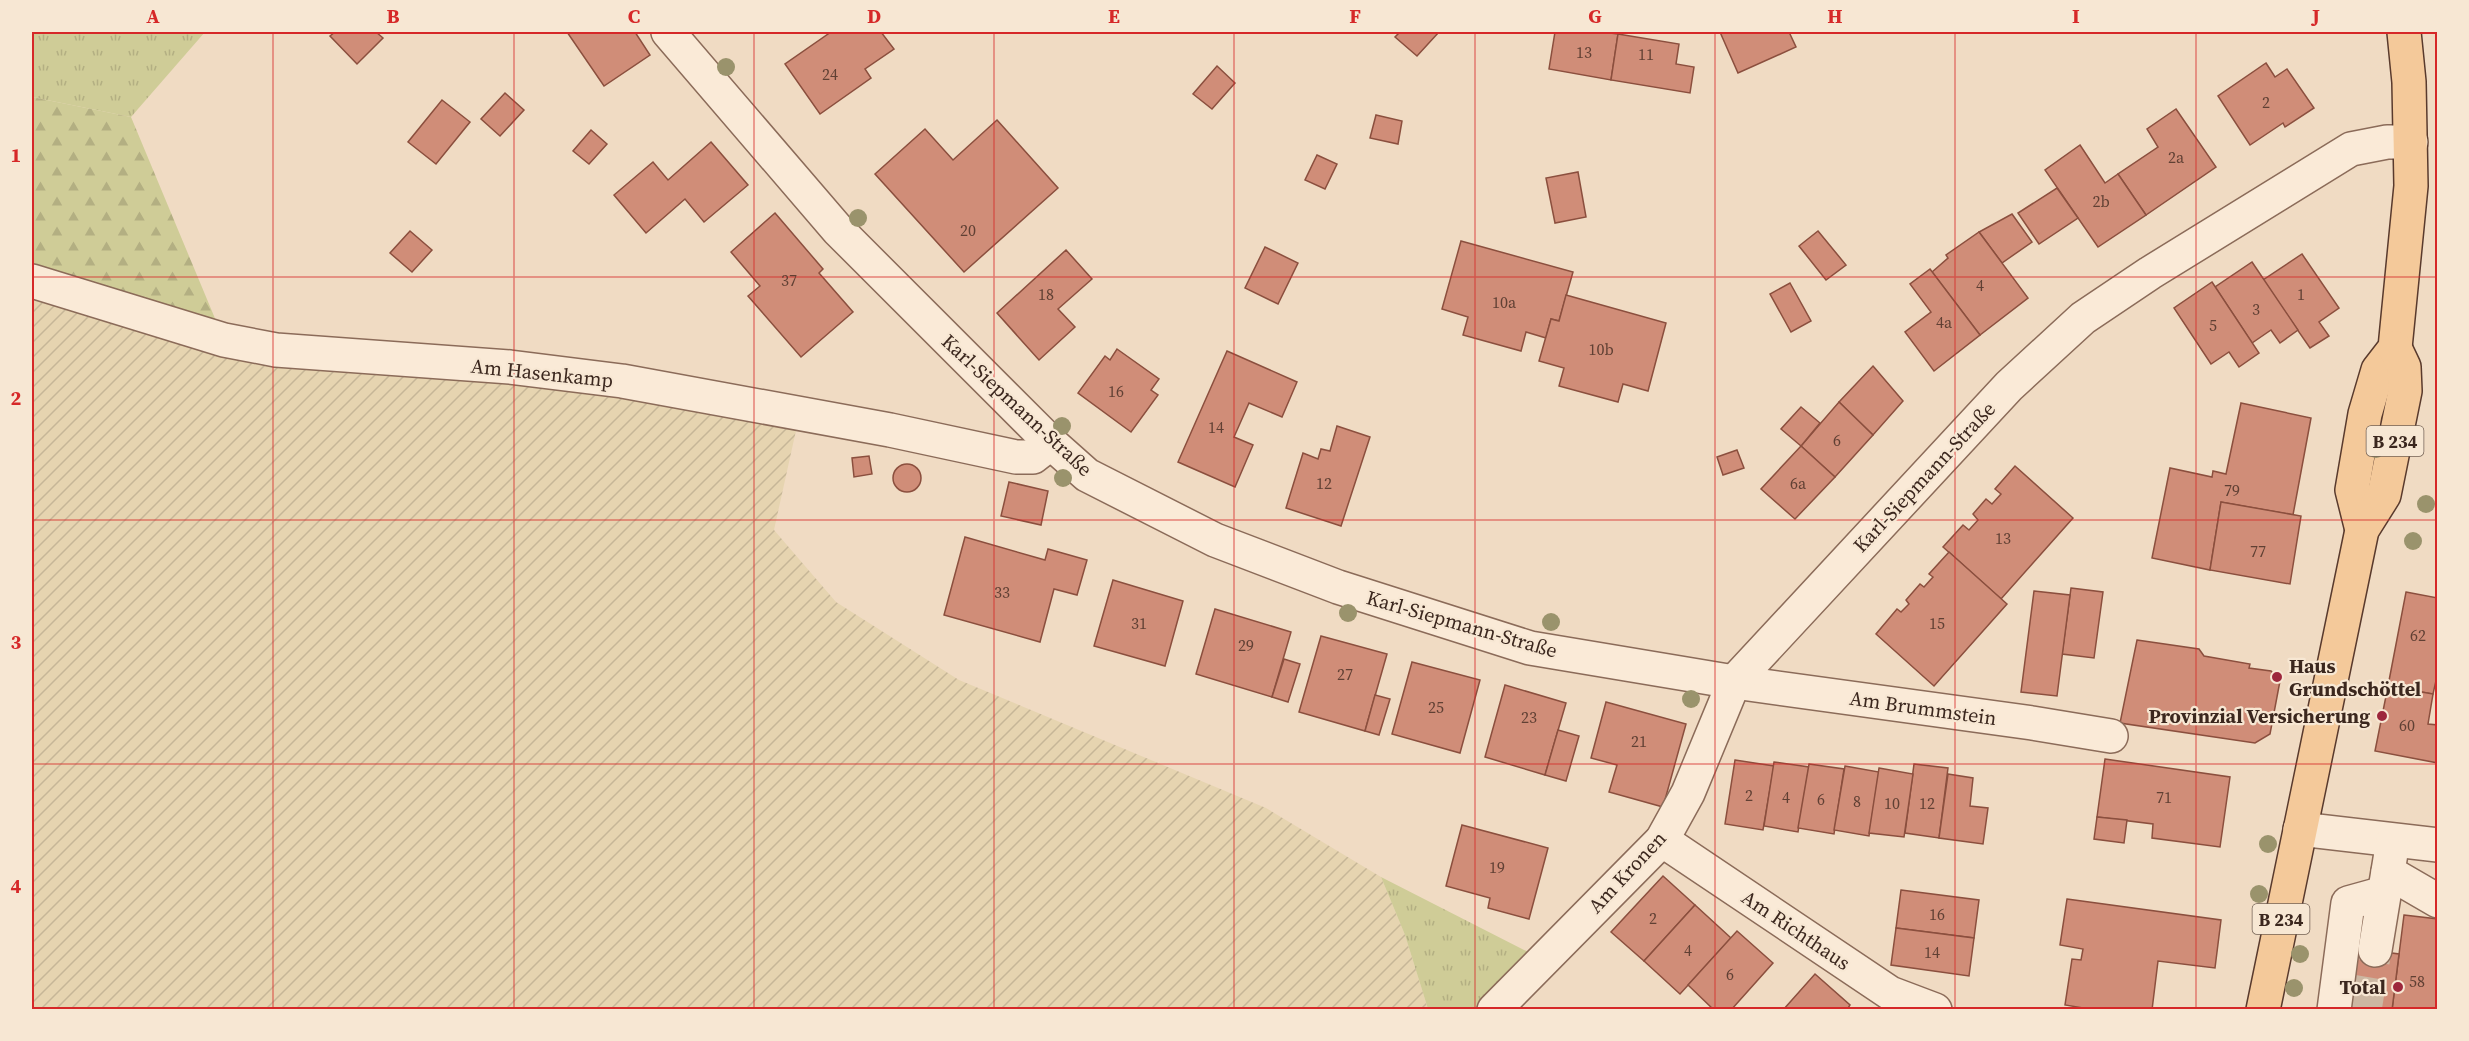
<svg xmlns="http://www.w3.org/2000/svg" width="2469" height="1041" font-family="'Source Serif 4',serif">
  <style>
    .farmland { fill: url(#farmland-furrows) }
    .grass { fill: url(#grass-tufts) }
    .forest { fill: url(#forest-firs) }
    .building { fill: #d08d78; stroke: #8b4f3e; stroke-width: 1.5 }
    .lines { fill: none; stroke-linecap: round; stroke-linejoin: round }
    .minor-tunnel { stroke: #ccb7a2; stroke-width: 33; stroke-dasharray: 33 16; stroke-linecap: butt }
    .minor-casing { stroke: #8b6b59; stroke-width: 36 }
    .major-casing { stroke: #593a2d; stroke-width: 36 }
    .minor { stroke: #faead7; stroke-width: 33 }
    .major { stroke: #f4c99a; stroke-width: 33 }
    .tree { fill: #9a936c }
    .grid { fill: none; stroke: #d62828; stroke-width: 1.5; stroke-opacity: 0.55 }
    .poi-dot { fill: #9d273c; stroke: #f7e7d3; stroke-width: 2 }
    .labels { text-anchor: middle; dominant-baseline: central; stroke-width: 4.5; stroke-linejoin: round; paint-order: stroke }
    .number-label { font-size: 16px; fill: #604034 }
    .shield { fill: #f7e7d3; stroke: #736154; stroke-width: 1.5 }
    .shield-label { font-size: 18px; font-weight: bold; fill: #3b271e }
    .street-label { font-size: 20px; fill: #3b271e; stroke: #f7e7d3 }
    .poi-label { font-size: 20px; font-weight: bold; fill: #3b271e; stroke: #f7e7d3; text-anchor: end }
    .neatline { fill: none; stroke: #d62828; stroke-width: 2 }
    .grid-label { font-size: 20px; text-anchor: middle; font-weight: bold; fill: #d62828 }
  </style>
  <defs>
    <pattern id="farmland-furrows" width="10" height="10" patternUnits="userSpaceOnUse" patternTransform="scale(1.5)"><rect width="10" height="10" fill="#e6d4b0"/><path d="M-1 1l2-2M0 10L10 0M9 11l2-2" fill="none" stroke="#c6b697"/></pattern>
    <pattern id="grass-tufts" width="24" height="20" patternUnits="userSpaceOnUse" patternTransform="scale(1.5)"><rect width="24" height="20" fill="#cfcc97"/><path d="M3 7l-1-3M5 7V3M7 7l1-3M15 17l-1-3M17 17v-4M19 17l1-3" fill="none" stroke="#b3af82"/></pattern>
    <pattern id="forest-firs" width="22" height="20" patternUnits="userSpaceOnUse" patternTransform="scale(1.5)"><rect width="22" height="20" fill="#cfcc97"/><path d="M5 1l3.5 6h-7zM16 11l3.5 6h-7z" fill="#b3af82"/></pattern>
  </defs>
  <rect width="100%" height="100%" fill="#f0dbc3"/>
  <polygon class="farmland" points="32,281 224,352 507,376 797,426 774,530 836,602 959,680 1266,808 1381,877 1405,935 1428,1009 32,1009"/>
  <g class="grass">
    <polygon points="32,32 205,32 131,117 32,97"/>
    <polygon points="1381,877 1538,957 1476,1009 1428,1009 1405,935"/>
  </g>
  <polygon class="forest" points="32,97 131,117 224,340 32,281"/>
  <g class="building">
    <polygon points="335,32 376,32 383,38 357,64 330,36"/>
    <polygon points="567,32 635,32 650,55 604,86"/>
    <polygon points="831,32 881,32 894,49 865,69 871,78 820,114 785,64"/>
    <polygon points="1400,32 1439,32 1417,56 1395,37"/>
    <polygon points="1555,32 1602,32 1618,34 1611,80 1549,69"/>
    <polygon points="1720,32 1789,32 1796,47 1738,73"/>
    <polygon points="1618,34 1679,44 1676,64 1694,67 1690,93 1611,80"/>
    <polygon points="2266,63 2275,77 2287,69 2314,108 2285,127 2283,123 2250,145 2218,96"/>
    <polygon points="1217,66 1235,83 1212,109 1193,94"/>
    <polygon points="505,93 524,110 500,136 481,119"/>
    <polygon points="442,100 470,122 436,164 408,142"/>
    <polygon points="2176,109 2216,167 2146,215 2118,174 2158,147 2147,129"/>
    <polygon points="1376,115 1402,121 1398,144 1370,138"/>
    <polygon points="997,120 1058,188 964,272 875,174 925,129 953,160"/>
    <polygon points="591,130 607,144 589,164 573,151"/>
    <polygon points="711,142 748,185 704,222 685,199 646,233 614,195 653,162 668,180"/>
    <polygon points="2080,145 2105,183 2118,174 2146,215 2098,247 2045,170"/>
    <polygon points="1317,155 1337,164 1325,189 1305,180"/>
    <polygon points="1578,172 1586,217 1555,223 1546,178"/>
    <polygon points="2057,188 2078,218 2039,244 2018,213"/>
    <polygon points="775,213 823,269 819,273 853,312 801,357 748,296 760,286 731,252"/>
    <polygon points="2012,214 2032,242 2002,263 1979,232"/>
    <polygon points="410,231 432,250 412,272 390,253"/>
    <polygon points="1818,231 1846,265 1826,280 1799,246"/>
    <polygon points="1979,232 2028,298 1980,335 1932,272 1948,258 1946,255"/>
    <polygon points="1461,241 1573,272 1559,321 1551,319 1546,338 1526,332 1521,351 1463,335 1468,317 1442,309"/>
    <polygon points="1265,247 1298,263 1278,304 1245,288"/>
    <polygon points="1066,250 1092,279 1058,309 1075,327 1039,360 997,313"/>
    <polygon points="2302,254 2339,308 2319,322 2329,336 2310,348 2263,280"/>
    <polygon points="2252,262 2298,330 2280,343 2271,330 2252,343 2215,287"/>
    <polygon points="1930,269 1980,335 1934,371 1905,332 1931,312 1910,284"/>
    <polygon points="2212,282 2259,353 2239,367 2229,352 2211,364 2174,308"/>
    <polygon points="1790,283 1811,321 1791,332 1770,294"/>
    <polygon points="1566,295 1666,323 1648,391 1623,384 1618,402 1559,386 1564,368 1539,361 1551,319 1559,321"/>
    <polygon points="1117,349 1159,379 1151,390 1158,395 1131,432 1078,393 1105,356 1110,360"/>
    <polygon points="1227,351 1297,382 1282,417 1249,403 1234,437 1253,445 1235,487 1178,462"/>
    <polygon points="1873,366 1903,401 1873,435 1839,402"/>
    <polygon points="1839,402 1873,435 1835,477 1801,446"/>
    <polygon points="2241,403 2311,418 2293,515 2221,502 2210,570 2152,558 2170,468 2212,477 2213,471 2226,474"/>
    <polygon points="1801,407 1820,423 1801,446 1781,429"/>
    <polygon points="1337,426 1370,437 1341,526 1286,508 1303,453 1318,459 1321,449 1330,451"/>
    <polygon points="1801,446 1835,477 1795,519 1761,489"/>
    <polygon points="1737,450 1744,468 1723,475 1717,457"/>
    <polygon points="869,456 872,474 854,477 852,458"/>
    <circle cx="907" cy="478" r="14"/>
    <polygon points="2015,466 2073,518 2001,599 1943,547 1963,525 1969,530 1978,520 1973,514 1986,499 1992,504 2001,494 1995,489"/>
    <polygon points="1009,482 1048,491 1041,525 1001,516"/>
    <polygon points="2221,502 2301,516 2290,584 2210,570"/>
    <polygon points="965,537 1045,560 1048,549 1087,560 1077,595 1054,589 1040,642 944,615"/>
    <polygon points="1949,552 2007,604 1934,686 1876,634 1897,609 1901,612 1909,604 1906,600 1920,584 1924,587 1933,577 1929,574"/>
    <polygon points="1113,580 1183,601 1165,666 1094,646"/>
    <polygon points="2071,588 2103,592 2094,658 2062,654"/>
    <polygon points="2034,591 2070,595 2057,696 2021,692"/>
    <polygon points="2406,592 2438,598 2438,672 2433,694 2388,686"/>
    <polygon points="1215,609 1291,632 1272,697 1196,674"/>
    <polygon points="1321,636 1387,654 1365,731 1299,712"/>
    <polygon points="2137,640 2199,649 2204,656 2250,664 2249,668 2271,671 2280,681 2270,734 2255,743 2120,723"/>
    <polygon points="1284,659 1300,664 1288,702 1272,697"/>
    <polygon points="1412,662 1480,680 1460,753 1392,734"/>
    <polygon points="1505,685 1566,703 1545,775 1485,757"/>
    <polygon points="2388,686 2433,694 2428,724 2438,725 2438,763 2375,751"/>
    <polygon points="1375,695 1390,699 1379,735 1365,731"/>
    <polygon points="1606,702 1686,724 1663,807 1609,792 1617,765 1591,758"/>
    <polygon points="1558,730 1579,736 1566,781 1545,775"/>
    <polygon points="2105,759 2230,777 2220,847 2152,838 2153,824 2097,817"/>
    <polygon points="1735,760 1774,766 1763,830 1725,824"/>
    <polygon points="1774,762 1809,767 1798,832 1764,826"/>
    <polygon points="1809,764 1844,769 1834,834 1798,828"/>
    <polygon points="1914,764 1948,768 1939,838 1905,833"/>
    <polygon points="1845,766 1879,772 1869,836 1834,830"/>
    <polygon points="1879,768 1913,774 1904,837 1869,833"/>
    <polygon points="1948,774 1973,778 1970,806 1988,808 1983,844 1939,838"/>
    <polygon points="2097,817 2127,820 2124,843 2094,839"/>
    <polygon points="1462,825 1548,848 1529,919 1488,908 1490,898 1446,886"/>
    <polygon points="1663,876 1695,905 1644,961 1611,932"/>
    <polygon points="1901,890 1979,900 1974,938 1896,928"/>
    <polygon points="2067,899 2221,920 2215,968 2158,961 2152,1010 2095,1010 2065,1005 2072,959 2081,960 2083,949 2060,945"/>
    <polygon points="1695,905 1731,938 1680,994 1644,961"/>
    <polygon points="2404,915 2438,919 2437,1010 2392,1010"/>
    <polygon points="1896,928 1974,938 1969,976 1891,965"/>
    <polygon points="1737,931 1773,963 1731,1010 1714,1010 1688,985"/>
    <polygon points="2345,947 2399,954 2392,1010 2338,1010"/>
    <polygon points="1815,974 1850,1005 1847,1010 1783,1010"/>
  </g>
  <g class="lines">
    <polyline class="minor-tunnel" points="2365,1010 2375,950"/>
    <defs>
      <g id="minor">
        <polyline points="668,32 838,230 1051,443 1087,475 1215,540 1338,587 1530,648 1734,682 2032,723 2111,736"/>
        <polyline points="32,281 224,340 276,350 510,367 622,381 890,430 1016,457 1033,457 1051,443"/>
        <polyline points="2300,829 2438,845"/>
        <polyline points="1662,840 1890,993 1935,1010"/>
        <polyline points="2388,872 2438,901"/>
        <polyline points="2375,950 2393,841"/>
        <polyline points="1494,1010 1662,840 1688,793 1734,682 2009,386 2083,318 2150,273 2351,149 2387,142 2411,142"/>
        <polyline points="2334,1010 2348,903 2384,893"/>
      </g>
      <g id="major">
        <polyline points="2362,530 2352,490 2365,414 2378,370 2395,348 2411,186 2409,82 2404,32"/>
        <polyline points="2263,1010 2362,530 2384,495 2405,391 2404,367 2395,348"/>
      </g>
    </defs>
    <use href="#minor" class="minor-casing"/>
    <use href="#major" class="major-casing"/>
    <use href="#minor" class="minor"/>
    <use href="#major" class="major"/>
  </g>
  <g class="tree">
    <circle cx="726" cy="67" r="9"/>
    <circle cx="858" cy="218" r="9"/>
    <circle cx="1062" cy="426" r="9"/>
    <circle cx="2376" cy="449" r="9"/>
    <circle cx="1063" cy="478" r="9"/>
    <circle cx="2426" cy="504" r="9"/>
    <circle cx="2413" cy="541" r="9"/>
    <circle cx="1348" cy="613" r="9"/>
    <circle cx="1551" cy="622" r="9"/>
    <circle cx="1691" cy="699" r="9"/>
    <circle cx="2268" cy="844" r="9"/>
    <circle cx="2259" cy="894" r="9"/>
    <circle cx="2300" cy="954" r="9"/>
    <circle cx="2294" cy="988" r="9"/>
  </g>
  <path class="grid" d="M273,32V1010M514,32V1010M754,32V1010M994,32V1010M1234,32V1010M1475,32V1010M1715,32V1010M1955,32V1010M2196,32V1010M32,277H2438M32,520H2438M32,764H2438"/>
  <g class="poi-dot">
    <circle cx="2277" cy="677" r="6"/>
    <circle cx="2382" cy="716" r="6"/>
    <circle cx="2398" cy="987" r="6"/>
  </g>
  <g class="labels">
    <g class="number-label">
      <text x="1584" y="52">13</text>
      <text x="1646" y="54">11</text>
      <text x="830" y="74">24</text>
      <text x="2266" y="102">2</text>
      <text x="2176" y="157">2a</text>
      <text x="2101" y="201">2b</text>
      <text x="968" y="230">20</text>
      <text x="789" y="280">37</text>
      <text x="1980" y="285">4</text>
      <text x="1046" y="294">18</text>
      <text x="2301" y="294">1</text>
      <text x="1504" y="302">10a</text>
      <text x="2256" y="309">3</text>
      <text x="1944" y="322">4a</text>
      <text x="2213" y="325">5</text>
      <text x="1601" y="349">10b</text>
      <text x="1116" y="391">16</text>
      <text x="1216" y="427">14</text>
      <text x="1837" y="440">6</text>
      <text x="1324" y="483">12</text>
      <text x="1798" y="483">6a</text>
      <text x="2232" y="490">79</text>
      <text x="2003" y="538">13</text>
      <text x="2258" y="551">77</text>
      <text x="1002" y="592">33</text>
      <text x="1139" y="623">31</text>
      <text x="1937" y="623">15</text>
      <text x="2418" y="635">62</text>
      <text x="1246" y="645">29</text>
      <text x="1345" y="674">27</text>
      <text x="1436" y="707">25</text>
      <text x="1529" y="717">23</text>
      <text x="2407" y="725">60</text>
      <text x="1639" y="741">21</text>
      <text x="1749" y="795">2</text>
      <text x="1786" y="797">4</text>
      <text x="2164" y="797">71</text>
      <text x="1821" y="799">6</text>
      <text x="1857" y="801">8</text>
      <text x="1892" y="803">10</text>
      <text x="1927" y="803">12</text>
      <text x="1497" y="867">19</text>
      <text x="1937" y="914">16</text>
      <text x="1653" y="918">2</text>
      <text x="1688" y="950">4</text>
      <text x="1932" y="952">14</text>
      <text x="1730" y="974">6</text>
      <text x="2417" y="981">58</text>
    </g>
    <g class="shield">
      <rect x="2366.5" y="426" width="57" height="30" rx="4.5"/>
      <rect x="2252.5" y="904" width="57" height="30" rx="4.5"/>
    </g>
    <g class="shield-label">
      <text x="2395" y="441">B 234</text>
      <text x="2281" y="919">B 234</text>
    </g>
    <g class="street-label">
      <text transform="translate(542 373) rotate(6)">Am Hasenkamp</text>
      <text transform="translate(1017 405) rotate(43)">Karl-Siepmann-Straße</text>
      <text transform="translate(1924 477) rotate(-47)">Karl-Siepmann-Straße</text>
      <text transform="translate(1462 624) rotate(16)">Karl-Siepmann-Straße</text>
      <text transform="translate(1923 708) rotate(8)">Am Brummstein</text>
      <text transform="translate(1627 872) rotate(-47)">Am Kronen</text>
      <text transform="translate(1796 930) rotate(34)">Am Richthaus</text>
    </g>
    <g class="poi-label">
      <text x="2289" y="666" text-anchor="start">Haus<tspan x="2289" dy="23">Grundschöttel</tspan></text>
      <text x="2370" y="716">Provinzial Versicherung</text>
      <text x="2386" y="987">Total</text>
    </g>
  </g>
  <rect width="2469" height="1041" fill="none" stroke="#f7e7d3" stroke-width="66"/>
  <rect x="33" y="33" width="2403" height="975" class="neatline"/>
  <g class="grid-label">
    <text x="153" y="23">A</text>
    <text x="393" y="23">B</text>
    <text x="634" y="23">C</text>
    <text x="874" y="23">D</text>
    <text x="1114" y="23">E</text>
    <text x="1355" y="23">F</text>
    <text x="1595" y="23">G</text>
    <text x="1835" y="23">H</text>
    <text x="2076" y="23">I</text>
    <text x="2316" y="23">J</text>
    <text x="16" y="162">1</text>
    <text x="16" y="405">2</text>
    <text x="16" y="649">3</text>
    <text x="16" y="893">4</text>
  </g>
</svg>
